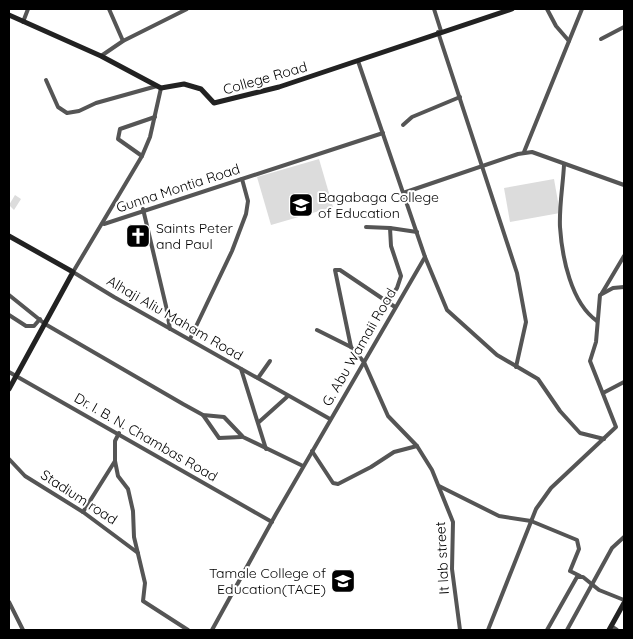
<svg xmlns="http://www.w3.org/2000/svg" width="633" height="639" font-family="Quicksand,sans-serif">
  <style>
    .park { fill: #dcdcdc }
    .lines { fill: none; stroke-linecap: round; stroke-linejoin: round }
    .street { stroke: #555; stroke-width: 4 }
    .secondary { stroke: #222; stroke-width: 5 }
    .labels { text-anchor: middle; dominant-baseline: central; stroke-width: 4; stroke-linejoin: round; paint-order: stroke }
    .street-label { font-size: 14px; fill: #000; stroke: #fff }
    .poi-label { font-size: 14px; fill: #000; stroke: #fff; text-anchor: start }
  </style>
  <rect width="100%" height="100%" fill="#fff"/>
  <g class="park">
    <polygon points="319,159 333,207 271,225 257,177"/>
    <polygon points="554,179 560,213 510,222 504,188"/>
    <polygon points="15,195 21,199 14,210 9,205"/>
  </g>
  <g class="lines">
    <g class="street">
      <polyline points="109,9 123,41"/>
      <polyline points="434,9 441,31"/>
      <polyline points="547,9 556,26 569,41"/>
      <polyline points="23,22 28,9"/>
      <polyline points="438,32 517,273 526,322 516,367"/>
      <polyline points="601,39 624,27"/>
      <polyline points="101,56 123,41 187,9"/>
      <polyline points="46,80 58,107 67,113 79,111 96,103 157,86"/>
      <polyline points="161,88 150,137 142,156 73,272 114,297 330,419"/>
      <polyline points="403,125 412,117 460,97"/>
      <polyline points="524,152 582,9"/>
      <polyline points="142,156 118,139 120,129 155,117"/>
      <path d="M564,165C563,185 559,207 560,227C562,257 571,303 597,321"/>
      <polyline points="403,193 518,154 532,152 624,185"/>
      <polyline points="143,209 166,306 170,329"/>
      <polyline points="104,224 383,133"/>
      <polyline points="366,227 390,228"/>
      <polyline points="425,257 447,310 497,355 538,379 560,411 580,433 604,439"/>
      <polyline points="602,293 624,256"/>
      <polyline points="9,295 45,324 183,404 203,415 224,417 243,437 303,466"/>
      <polyline points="387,302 397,288 401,276 391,246 390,228 417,232"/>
      <polyline points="9,315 26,326 34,326 40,319"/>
      <polyline points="317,330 351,347 364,362 388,416 417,446 432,470 453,522 452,569 460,630"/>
      <polyline points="190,339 232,251 246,214 248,201 242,179"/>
      <polyline points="351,347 335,270 340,270 395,307"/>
      <polyline points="241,369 266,449"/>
      <polyline points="9,372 272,522"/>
      <polyline points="258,378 270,361"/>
      <polyline points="603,393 624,382"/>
      <polyline points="203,415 219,438 241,437"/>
      <polyline points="259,422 288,396"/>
      <polyline points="312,451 333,483 338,484 371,467 394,452 417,446"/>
      <polyline points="9,459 25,476 83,512 138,553"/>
      <polyline points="115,461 118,476 128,489 133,511 134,537 145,583 143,601 188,630"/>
      <polyline points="439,486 499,516 531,521 577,540 579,549 570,571 580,576"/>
      <polyline points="83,512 115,461 115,441 119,433"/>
      <polyline points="9,602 23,630"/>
      <polyline points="611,626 617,630"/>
      <polyline points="212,630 276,514 425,257 358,61"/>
      <polyline points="488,630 536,509 551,488 616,427 590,361 596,342 600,295 613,288 624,287"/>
      <polyline points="547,630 577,577 583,577 599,590 624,600"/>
      <polyline points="567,630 612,548 624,537"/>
    </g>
    <g class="secondary">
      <polyline points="9,15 101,56 161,88 184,84 201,89 214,103 279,87 512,9"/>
      <polyline points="9,236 73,272 9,389"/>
      <polyline points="609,630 624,603"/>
    </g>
  </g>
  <defs>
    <symbol id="university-square" viewBox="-11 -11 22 22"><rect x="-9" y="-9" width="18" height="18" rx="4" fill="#000" stroke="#fff"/><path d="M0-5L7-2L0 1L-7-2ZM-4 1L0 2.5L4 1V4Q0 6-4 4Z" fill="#fff"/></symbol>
    <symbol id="church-square" viewBox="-11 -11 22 22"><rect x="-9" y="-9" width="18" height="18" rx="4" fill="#000" stroke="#fff"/><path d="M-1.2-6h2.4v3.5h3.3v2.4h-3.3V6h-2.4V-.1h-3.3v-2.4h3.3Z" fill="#fff"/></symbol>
  </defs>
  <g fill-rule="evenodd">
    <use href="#university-square" x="287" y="191" width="28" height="28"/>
    <use href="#church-square" x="124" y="222" width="28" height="28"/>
    <use href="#university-square" x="329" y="567" width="28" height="28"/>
  </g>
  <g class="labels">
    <g class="street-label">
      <text transform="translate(265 78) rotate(-16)">College Road</text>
      <text transform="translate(178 188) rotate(-18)">Gunna Montia Road</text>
      <text transform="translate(175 318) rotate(30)">Alhaji Aliu Maham Road</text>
      <text transform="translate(359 347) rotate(-60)">G. Abu Wamaii Road</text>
      <text transform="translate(146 437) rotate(30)">Dr. I. B. N. Chambas Road</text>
      <text transform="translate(79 497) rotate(33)">Stadium road</text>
      <text transform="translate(442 558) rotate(-93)">It lab street</text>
    </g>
    <g class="poi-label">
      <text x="318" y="197">Bagabaga College<tspan x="318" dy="16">of Education</tspan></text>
      <text x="156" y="228">Saints Peter<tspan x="156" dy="16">and Paul</tspan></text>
      <text x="326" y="573" text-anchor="end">Tamale College of<tspan x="326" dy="16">Education(TACE)</tspan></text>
    </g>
  </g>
  <rect width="633" height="639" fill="none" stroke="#000000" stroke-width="20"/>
</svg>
